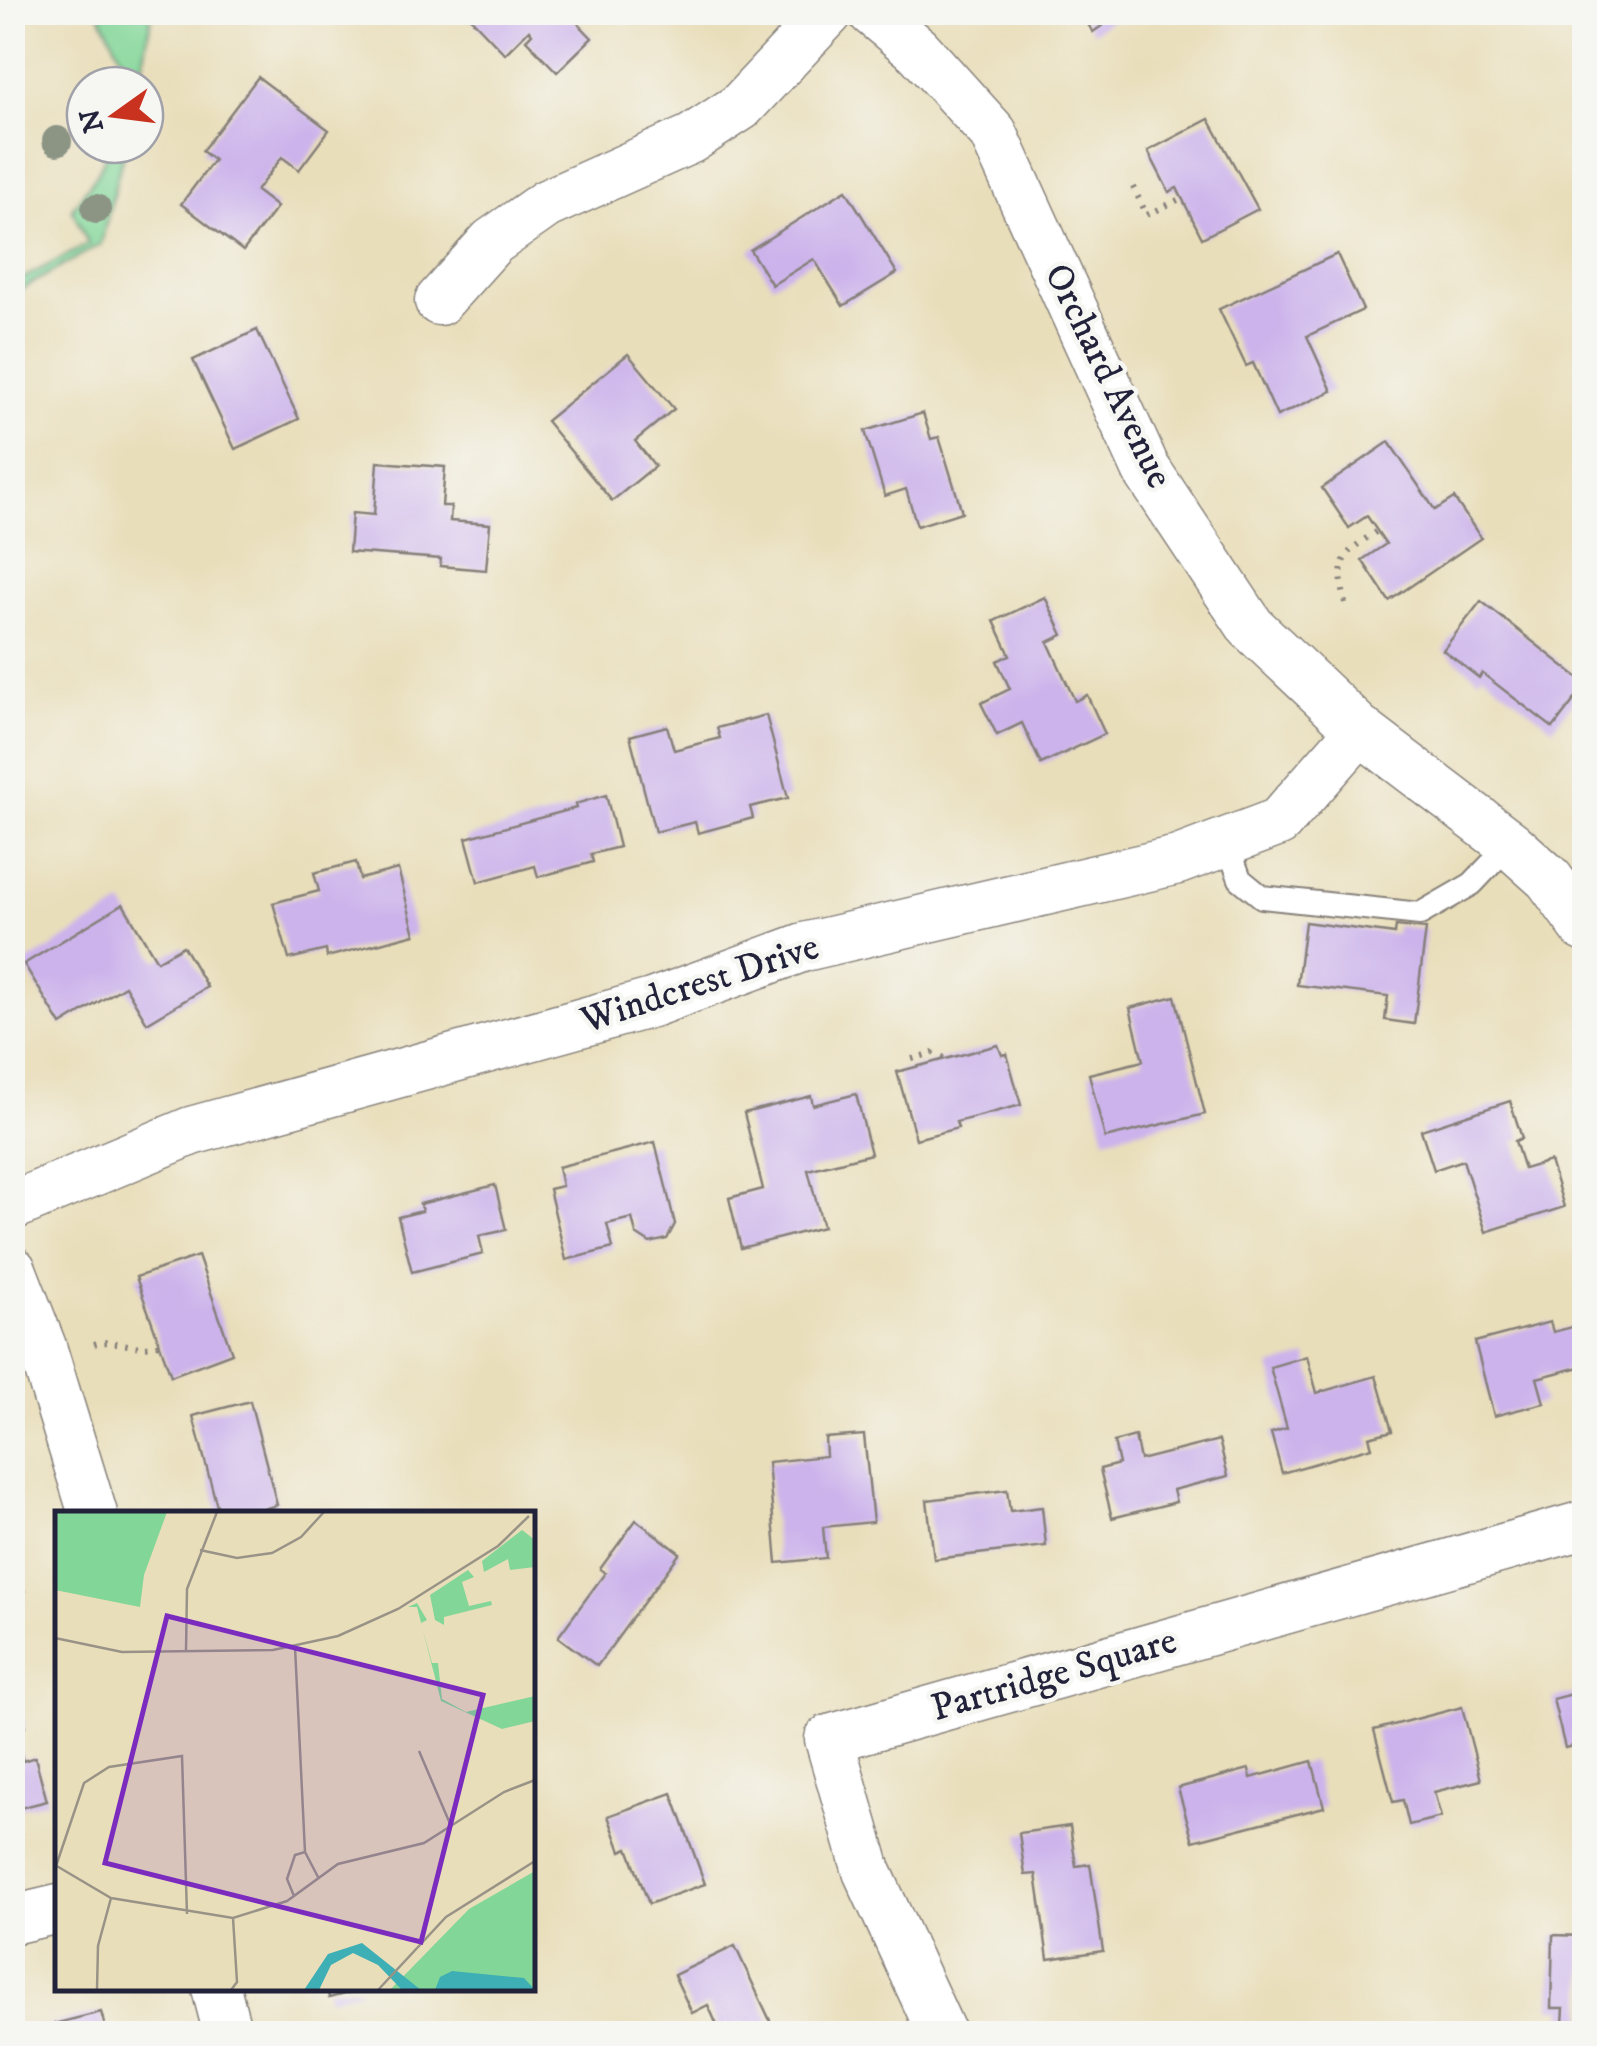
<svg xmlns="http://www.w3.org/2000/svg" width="1597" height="2046" font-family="'IM FELL DW Pica',serif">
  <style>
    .green { fill: #82d698; stroke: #527c6a; stroke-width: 2.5 }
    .building { fill: #ccb3eb }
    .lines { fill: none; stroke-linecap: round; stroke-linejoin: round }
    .service-casing { stroke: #86807a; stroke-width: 26 }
    .minor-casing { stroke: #86807a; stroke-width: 51 }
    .path { stroke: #86807a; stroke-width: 6; stroke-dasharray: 2.5 8; stroke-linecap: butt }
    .service { stroke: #fff; stroke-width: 22 }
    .minor { stroke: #fff; stroke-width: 48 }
    .tree { fill: #8c9484 }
    .labels { text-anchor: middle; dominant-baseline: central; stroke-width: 9; stroke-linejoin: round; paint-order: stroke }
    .street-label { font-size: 38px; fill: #22223b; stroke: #f6f6f2 }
    .inset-road { fill: none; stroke: #999387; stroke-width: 2.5 }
    .view { fill: #7b2cbf; fill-opacity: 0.15; stroke: #7b2cbf; stroke-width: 5 }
    .inset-edge { fill: none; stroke: #22223b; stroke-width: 5 }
  </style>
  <rect width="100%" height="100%" fill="#f6f6f2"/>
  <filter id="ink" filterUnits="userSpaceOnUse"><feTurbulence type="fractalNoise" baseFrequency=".01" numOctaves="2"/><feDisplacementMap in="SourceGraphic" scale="20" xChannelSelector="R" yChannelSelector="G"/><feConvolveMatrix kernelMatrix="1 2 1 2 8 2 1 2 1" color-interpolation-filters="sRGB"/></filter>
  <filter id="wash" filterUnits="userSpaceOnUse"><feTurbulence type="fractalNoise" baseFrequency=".0048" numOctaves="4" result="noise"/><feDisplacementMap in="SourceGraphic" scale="40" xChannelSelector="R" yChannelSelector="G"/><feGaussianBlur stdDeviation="2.25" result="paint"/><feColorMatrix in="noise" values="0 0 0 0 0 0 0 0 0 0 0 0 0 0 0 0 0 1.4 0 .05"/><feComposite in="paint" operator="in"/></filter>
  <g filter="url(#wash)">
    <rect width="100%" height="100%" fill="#e9deba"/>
    <g class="green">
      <polygon points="99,13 152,13 139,85 128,85 134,81"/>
      <polygon points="110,145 125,145 101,244 13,294 13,284 88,244 72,209 98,173"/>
    </g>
    <g id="blocks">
      <g class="building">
        <polygon points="465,12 550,12 553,15 567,12 592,38 557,72 526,40 532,34 529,30 505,54"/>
        <polygon points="1080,12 1122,12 1093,32"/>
        <polygon points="258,77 329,130 299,170 282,157 256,191 277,207 243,251 181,204 214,160 202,151"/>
        <polygon points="1209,119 1258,209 1202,238 1177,188 1169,192 1148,151"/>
        <polygon points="846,190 897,273 843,306 814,259 772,285 750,250"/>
        <polygon points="1337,254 1363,310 1307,336 1332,391 1277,416 1253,363 1246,366 1219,309"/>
        <polygon points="257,330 299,419 235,449 193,360"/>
        <polygon points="628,354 674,409 635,441 655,466 612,501 546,421"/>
        <polygon points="923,413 931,439 939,437 962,512 917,526 906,489 885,496 865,431"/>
        <polygon points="1389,442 1435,510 1454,498 1481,538 1389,601 1362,560 1386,544 1367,516 1349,528 1322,488"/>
        <polygon points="378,462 445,467 442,506 451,506 450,521 490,524 486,570 440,566 441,559 349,552 352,513 374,515"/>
        <polygon points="1045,597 1063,635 1048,642 1075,701 1087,695 1105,734 1041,764 1022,723 997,735 981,703 1010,689 997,661 1010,655 994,621"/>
        <polygon points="1481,601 1584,682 1584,687 1553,728 1482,673 1479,678 1443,650"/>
        <polygon points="766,715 788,798 750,807 753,818 698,833 695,822 655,832 630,736 667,726 674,750 720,738 717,728"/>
        <polygon points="606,795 619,847 591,854 593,862 538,877 535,866 478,882 466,838 576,808 575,804"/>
        <polygon points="356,862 360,879 398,869 415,934 327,957 326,950 289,959 273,903 319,891 314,873"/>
        <polygon points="123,904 157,961 183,946 207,987 147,1023 125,986 61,1025 24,964"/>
        <polygon points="1305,922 1395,934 1396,926 1426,929 1414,1024 1385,1020 1388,996 1297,985"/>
        <polygon points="1175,996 1205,1114 1105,1138 1089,1074 1143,1061 1130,1008"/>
        <polygon points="998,1045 1002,1055 1007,1054 1021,1105 956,1122 958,1128 916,1139 897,1072"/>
        <polygon points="856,1094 871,1154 808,1170 823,1227 741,1248 729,1198 763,1189 744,1113 811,1096 813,1105"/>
        <polygon points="1510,1101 1522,1138 1515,1141 1524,1169 1550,1161 1564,1207 1486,1232 1463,1160 1434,1170 1421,1130"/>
        <polygon points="655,1142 675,1224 667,1239 650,1243 636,1234 632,1218 607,1224 613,1248 566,1260 549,1189 562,1186 558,1167"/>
        <polygon points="495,1185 506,1230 479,1236 483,1254 412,1272 398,1217 422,1211 420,1204"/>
        <polygon points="198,1256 232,1353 171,1376 136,1277"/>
        <polygon points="1550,1322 1553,1332 1584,1324 1584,1366 1537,1378 1544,1403 1494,1416 1475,1342"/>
        <polygon points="1307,1356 1317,1393 1376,1376 1392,1431 1369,1437 1372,1447 1282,1473 1271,1433 1287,1428 1270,1367"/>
        <polygon points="250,1401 277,1505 246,1514 219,1514 193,1416"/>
        <polygon points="864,1435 873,1522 823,1527 826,1558 777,1563 768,1462 826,1456 825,1438"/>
        <polygon points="1135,1436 1140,1460 1219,1440 1228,1476 1173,1490 1176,1502 1112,1518 1100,1469 1119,1464 1114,1442"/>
        <polygon points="1007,1490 1010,1511 1042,1507 1046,1546 934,1559 927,1500"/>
        <polygon points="636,1520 680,1553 597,1666 558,1637 605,1573 600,1569"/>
        <polygon points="1584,1691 1584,1743 1565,1748 1553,1699"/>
        <polygon points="17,1698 25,1727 14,1729 23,1761 35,1757 47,1801 12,1810 12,1699"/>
        <polygon points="1462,1707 1481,1780 1434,1792 1441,1817 1409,1825 1403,1800 1393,1802 1374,1730"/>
        <polygon points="1312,1761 1324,1807 1193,1841 1178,1788 1249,1769 1251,1778"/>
        <polygon points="672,1793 705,1884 649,1904 628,1848 621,1851 608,1816"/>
        <polygon points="1070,1826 1076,1866 1090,1864 1103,1951 1048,1959 1036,1874 1025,1875 1019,1833"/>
        <polygon points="1553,1935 1584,1936 1584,2025 1563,2024 1564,2008 1551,2008"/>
        <polygon points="735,1946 774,2029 764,2034 721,2034 708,2005 692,2013 674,1975"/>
        <polygon points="327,1988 360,1988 360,1990 329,1998"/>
        <polygon points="101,2012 107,2034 23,2034 22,2032"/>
        <polygon points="418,2027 420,2034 396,2034 396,2032"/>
      </g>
    </g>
  </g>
  <g filter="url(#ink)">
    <use href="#blocks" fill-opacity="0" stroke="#86807a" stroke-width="2.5"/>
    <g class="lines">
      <defs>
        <polyline id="service" points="1227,843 1240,879 1262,897 1420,914 1472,884 1510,844"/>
        <g id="minor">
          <polyline points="872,12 918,50 993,133 1146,469 1251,627 1360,730 1510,844 1549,879 1584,927"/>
          <polyline points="439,301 492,242 546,204 691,139 740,107 829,12"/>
          <polyline points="12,1206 191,1131 652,1003 804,947 1178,860 1279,822 1360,730"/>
          <polyline points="12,1270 42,1347 93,1514"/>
          <polyline points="12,1920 58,1909"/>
          <polyline points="216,1988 228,2034"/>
          <polyline points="942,2034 867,1871 829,1739 1584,1525"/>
        </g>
      </defs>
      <use href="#service" class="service-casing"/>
      <use href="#minor" class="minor-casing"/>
      <g class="path">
        <polyline points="1133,187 1147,215 1182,198"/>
        <path d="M1345,603C1337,558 1340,556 1377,531"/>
        <polyline points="912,1059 933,1053 947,1059"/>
        <path d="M94,1344C117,1337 136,1353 160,1344"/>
        <polyline points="12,1574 23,1583 23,1594 12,1601"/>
      </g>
      <use href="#service" class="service"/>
      <use href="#minor" class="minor"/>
    </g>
    <g class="tree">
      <circle cx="57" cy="141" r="15"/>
      <circle cx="96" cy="209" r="15"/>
    </g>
  </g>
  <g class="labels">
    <g class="street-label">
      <text transform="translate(1108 376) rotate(64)">Orchard Avenue</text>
      <text transform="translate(700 984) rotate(-18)">Windcrest Drive</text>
      <text transform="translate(1054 1675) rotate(-16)">Partridge Square</text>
    </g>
  </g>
  <g transform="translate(55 1511)">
    <rect width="480" height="480" fill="#e9deba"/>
    <path d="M0,1H112L89,64L85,96L0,79ZM467,19L480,29V56L455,59L453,48L429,61L427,50ZM413,59L419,66L407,71L414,95L436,90L437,94L389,106V114L380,109L375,84ZM362,92L372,109L366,112L377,152H383L387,188L411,201L480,185V210L447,218L386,190L362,96H353ZM480,360V479H335L414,398Z" fill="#82d698"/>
    <path d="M307,432L366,479H347L323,454L298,442L276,454L264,479H249L273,443ZM397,460L469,467L480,479H380L385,466Z" fill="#3eafb5"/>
    <path class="inset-road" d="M145,39L182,47L217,42L246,26L269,1M0,127L67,141L218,139L283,125L343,98L443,35L474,5M240,136L250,341L263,366M131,140L132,78L162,1M364,240L396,315M0,354L56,387L178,407L232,390L283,353L369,332L449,281L480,269M1,355L29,272L54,256L127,245L132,403M239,385L232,368L240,344L250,341M42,479L43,435L56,387M176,479L182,471L178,407M323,479L391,406L480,350"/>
    <path class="view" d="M112,105L428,184L366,431L50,352Z"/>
    <rect width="480" height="480" class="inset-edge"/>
  </g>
  <rect width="1597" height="2046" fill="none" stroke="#f6f6f2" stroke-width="50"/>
  <g transform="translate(115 115) rotate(256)"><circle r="48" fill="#f6f6f2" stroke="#a1a1a9" stroke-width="2.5"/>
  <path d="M0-8L18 38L0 25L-18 38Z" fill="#c8321e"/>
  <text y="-15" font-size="28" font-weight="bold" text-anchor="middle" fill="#22223b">N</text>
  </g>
</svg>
